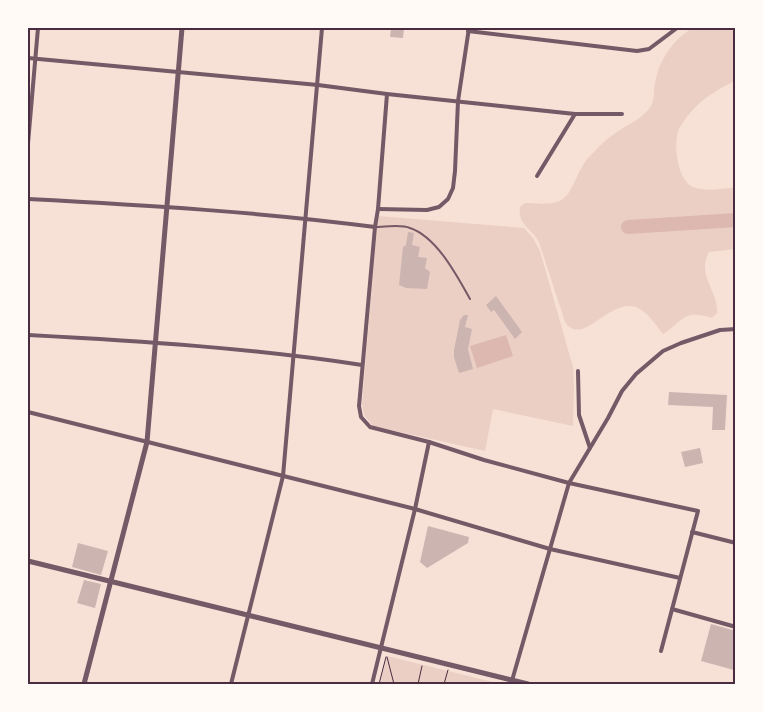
<svg xmlns="http://www.w3.org/2000/svg" width="763" height="712" font-family="'Varela Round',sans-serif">
  <style>
    .green { fill: #ebcfc5 }
    .water { fill: #dcb8b0 }
    .lines { fill: none; stroke-linecap: round; stroke-linejoin: round }
    .river { stroke: #dcb8b0; stroke-width: 14 }
    .building { fill: #ccb4b1 }
    .path { stroke: #4a2c40; stroke-width: 1 }
    .service { stroke: #755966; stroke-width: 2 }
    .minor { stroke: #755966; stroke-width: 4 }
    .tertiary { stroke: #755966; stroke-width: 5 }
    .neatline { fill: none; stroke: #4a2c40; stroke-width: 2 }
  </style>
  <rect width="100%" height="100%" fill="#f7e1d7"/>
  <g class="green">
    <path d="M692,28H735V81C712,92 694,104 680,127C672,141 677,180 693,187C705,192 723,189 735,187V249L709,252C696,275 719,292 717,313L712,318C706,316 698,314 691,315C681,316 673,329 663,334C655,324 648,312 636,307C609,298 582,348 565,322L539,242C532,229 517,224 520,207L525,203C537,203 553,206 563,199C573,192 578,168 589,157C597,149 605,140 614,134C626,125 643,119 651,106C655,99 653,91 655,83C659,60 672,41 692,28Z"/>
    <polygon points="378,216 524,228 533,238 540,251 573,367 574,387 573,426 493,409 485,451 373,426 364,415 362,404"/>
    <polygon points="387,656 501,684 379,684"/>
  </g>
  <polygon class="water" points="506,335 513,356 477,368 470,346"/>
  <g class="lines">
    <polyline class="river" points="628,227 736,220"/>
  </g>
  <g class="building">
    <polygon points="391,28 404,28 403,38 390,37"/>
    <polygon points="408,232 414,233 412,245 420,247 418,257 427,258 425,268 430,272 427,289 406,288 399,285 403,247 406,245"/>
    <polygon points="496,296 522,332 515,339 494,310 491,312 486,305"/>
    <polygon points="464,315 468,315 465,327 472,329 468,349 473,369 459,373 454,357 454,350 460,320"/>
    <polygon points="669,392 727,395 725,430 712,430 713,407 668,405"/>
    <polygon points="700,448 703,463 685,467 681,452"/>
    <polygon points="428,526 469,537 468,543 427,568 420,562"/>
    <polygon points="78,543 108,551 101,575 72,567"/>
    <polygon points="84,580 101,584 95,608 77,603"/>
    <polygon points="711,624 736,631 734,670 701,661"/>
  </g>
  <g class="lines">
    <g class="path">
      <polyline points="387,657 394,684"/>
      <polyline points="379,684 386,657"/>
      <polyline points="418,684 422,666"/>
      <polyline points="444,684 448,670"/>
    </g>
    <path class="service" d="M375,227C385,227 401,224 410,228C437,237 457,276 470,299"/>
    <g class="minor">
      <polyline points="468,31 637,51 649,49 677,28"/>
      <polyline points="28,58 318,85 387,94 575,114 622,114"/>
      <polyline points="387,94 378,209 375,227 359,406 361,417 370,427 429,442 484,460 569,483 698,511 661,651"/>
      <polyline points="28,143 38,28"/>
      <polyline points="537,176 575,114"/>
      <path d="M28,199C144,205 260,212 375,227"/>
      <polyline points="378,209 427,210 439,207 448,199 453,188 455,171 458,101 469,28"/>
      <path d="M28,335C140,341 251,348 362,365"/>
      <polyline points="578,371 579,415 590,448"/>
      <polyline points="28,412 415,509 550,549 680,578"/>
      <polyline points="692,532 736,543"/>
      <polyline points="672,609 736,627"/>
      <polyline points="231,684 283,476 322,28"/>
      <polyline points="372,684 415,509 429,442"/>
      <polyline points="511,684 569,483 608,418 622,391 636,374 663,351 681,343 720,330 736,329"/>
    </g>
    <g class="tertiary">
      <polyline points="28,561 528,684"/>
      <polyline points="84,684 147,442 182,28"/>
    </g>
  </g>
  <rect width="763" height="712" fill="none" stroke="#fffaf5" stroke-width="58"/>
  <rect x="29" y="29" width="705" height="654" class="neatline"/>
</svg>
